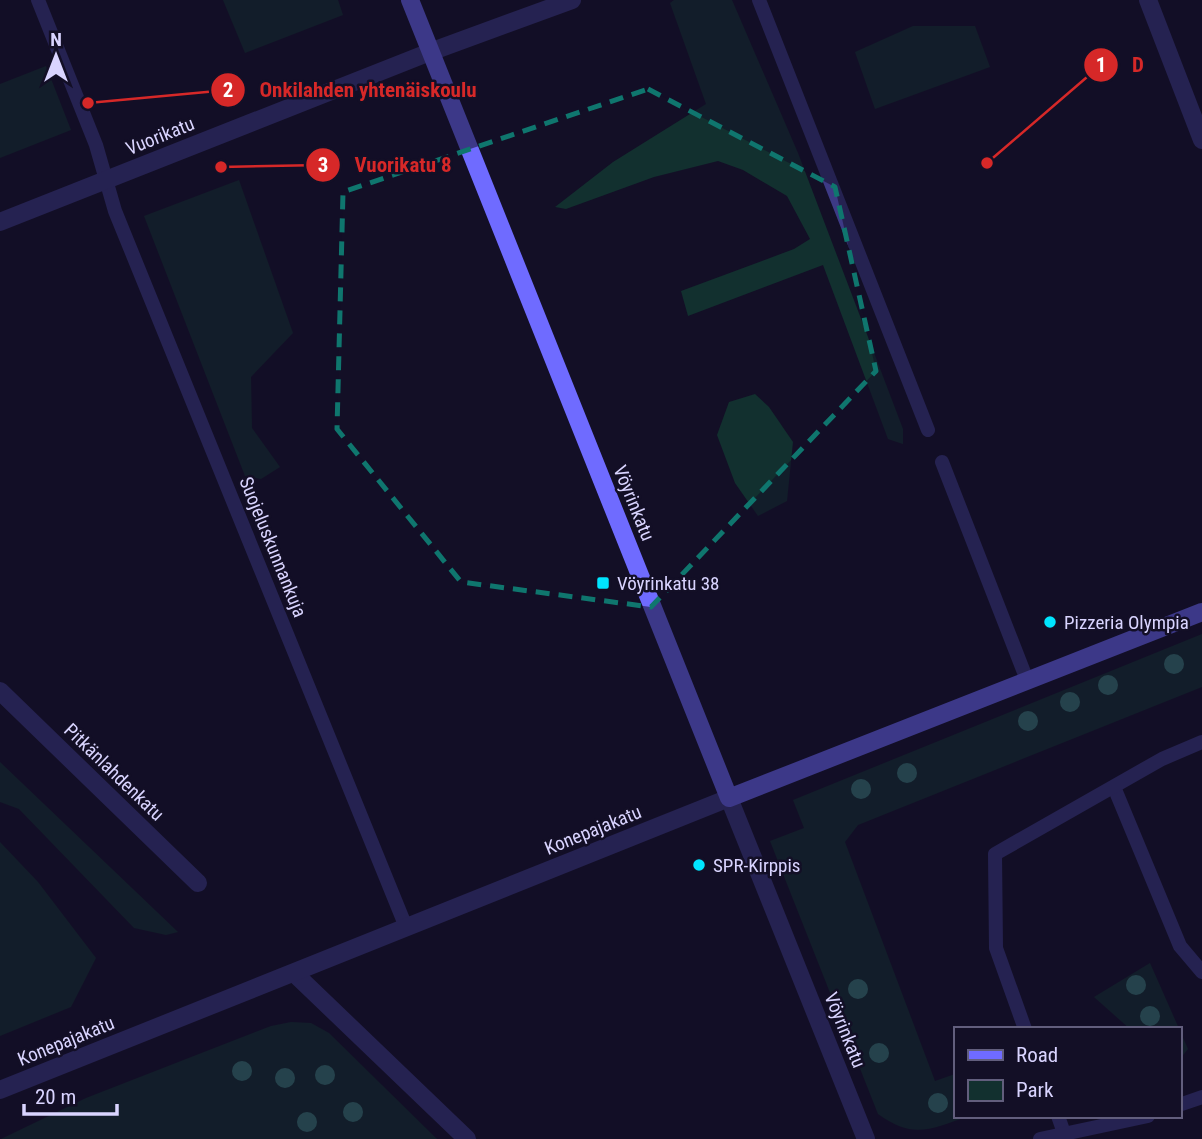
<svg xmlns="http://www.w3.org/2000/svg" width="1202" height="1139" font-family="'Roboto Condensed',sans-serif">
  <style>
    .green { fill: #12302f }
    .lines { fill: none; stroke-linecap: round; stroke-linejoin: round }
    .service { stroke: #3d3a85; stroke-width: 14 }
    .minor { stroke: #3d3a85; stroke-width: 18 }
    .tertiary { stroke: #3d3a85; stroke-width: 18 }
    .secondary { stroke: #6f6bff; stroke-width: 18 }
    .tree { fill: #3d827b }
    .marked { fill: none; stroke: #0f766e; stroke-width: 5; stroke-dasharray: 14 9; stroke-linejoin: round }
    .poi-dot { fill: #00e5ff; stroke: #130f26; stroke-width: 2.5 }
    .labels { text-anchor: middle; dominant-baseline: central; stroke-width: 5; stroke-linejoin: round; paint-order: stroke }
    .street-label { font-size: 19px; fill: #d9d4ff; stroke: #130f26 }
    .poi-label { font-size: 19px; fill: #d9d4ff; stroke: #130f26; text-anchor: start }
    .leader { fill: none; stroke: #d62828; stroke-width: 2.5 }
    .callout-dot { fill: #d62828; stroke: #130f26; stroke-width: 2.5 }
    .mark-label { font-size: 21px; text-anchor: middle; font-weight: bold; fill: #fff }
    .callout-label { font-size: 21px; text-anchor: middle; font-weight: bold; fill: #d62828; stroke: #130f26; stroke-width: 5; stroke-linejoin: round; paint-order: stroke }
  </style>
  <rect width="100%" height="100%" fill="#130f26"/>
  <g class="green">
    <polygon points="223,0 338,0 343,15 245,53"/>
    <polygon points="674,0 732,0 798,153 903,429 903,444 888,439 823,265 688,316 681,291 794,249 810,239 787,196 743,170 718,161 654,177 566,209 555,207 613,162 706,104 670,3"/>
    <polygon points="913,26 975,26 990,67 875,109 855,52"/>
    <polygon points="46,66 71,130 0,158 0,84"/>
    <polygon points="239,180 293,333 251,377 252,428 280,467 261,479 245,476 144,216"/>
    <polygon points="755,394 769,407 793,442 787,501 758,516 735,483 717,435 729,402"/>
    <path d="M1202,634V687L858,825L845,842L935,1081L955,1074V1116H969C929,1130 913,1139 878,1114L770,841L804,828L793,800Z"/>
    <polygon points="0,762 178,932 166,935 134,928 19,809 0,802"/>
    <polygon points="0,842 38,882 96,958 71,1007 0,1036"/>
    <polygon points="1150,963 1188,1049 1179,1060 1179,1029 1130,1029 1094,997"/>
    <polygon points="291,1022 311,1023 329,1033 437,1139 1,1139 86,1098 271,1026"/>
  </g>
  <g class="lines">
    <g class="service">
      <polyline points="38,0 96,145 115,211 406,927"/>
      <polyline points="759,0 928,430"/>
      <polyline points="942,462 1027,680"/>
      <polyline points="1114,787 1180,946 1202,972"/>
      <polyline points="1025,1029 996,948 995,854 1162,759 1202,742"/>
      <polyline points="1179,1105 1202,1097"/>
      <polyline points="1058,1116 1064,1133"/>
      <polyline points="1040,1139 1148,1116"/>
    </g>
    <g class="minor">
      <polyline points="1148,0 1202,140"/>
      <polyline points="0,222 430,52 572,0"/>
      <polyline points="0,691 198,883"/>
      <polyline points="729,798 866,1139"/>
      <polyline points="294,973 467,1139"/>
    </g>
    <polyline class="tertiary" points="0,1090 729,798"/>
    <polyline class="secondary" points="410,0 729,798 1202,612"/>
  </g>
  <g class="tree">
    <circle cx="1174" cy="664" r="10"/>
    <circle cx="1108" cy="685" r="10"/>
    <circle cx="1070" cy="702" r="10"/>
    <circle cx="1028" cy="721" r="10"/>
    <circle cx="907" cy="773" r="10"/>
    <circle cx="861" cy="789" r="10"/>
    <circle cx="1136" cy="985" r="10"/>
    <circle cx="858" cy="989" r="10"/>
    <circle cx="1150" cy="1016" r="10"/>
    <circle cx="879" cy="1053" r="10"/>
    <circle cx="242" cy="1071" r="10"/>
    <circle cx="325" cy="1075" r="10"/>
    <circle cx="285" cy="1078" r="10"/>
    <circle cx="938" cy="1103" r="10"/>
    <circle cx="353" cy="1112" r="10"/>
    <circle cx="307" cy="1122" r="10"/>
  </g>
  <path d="M0 0H1202V1139H0ZM648,89L835,187L876,371L651,607L461,582L337,429L343,192Z" fill="#130f26" fill-opacity=".55" fill-rule="evenodd"/>
  <path class="marked" d="M648,89L835,187L876,371L651,607L461,582L337,429L343,192Z"/>
  <g class="poi-dot">
    <rect x="596" y="576" width="14" height="14" rx="3.5"/>
    <circle cx="1050" cy="622" r="7"/>
    <circle cx="699" cy="865" r="7"/>
  </g>
  <g class="labels">
    <g class="street-label">
      <text transform="translate(160 136) rotate(-22)">Vuorikatu</text>
      <text transform="translate(634 503) rotate(68)">Vöyrinkatu</text>
      <text transform="translate(273 547) rotate(68)">Suojeluskunnankuja</text>
      <text transform="translate(114 772) rotate(44)">Pitkänlahdenkatu</text>
      <text transform="translate(593 830) rotate(-22)">Konepajakatu</text>
      <text transform="translate(845 1030) rotate(68)">Vöyrinkatu</text>
      <text transform="translate(66 1041) rotate(-22)">Konepajakatu</text>
    </g>
    <g class="poi-label">
      <text x="617" y="583">Vöyrinkatu 38</text>
      <text x="1064" y="622">Pizzeria Olympia</text>
      <text x="713" y="865">SPR-Kirppis</text>
    </g>
  </g>
  <path class="leader" d="M987 163L1101 65M88 103L228 90M221 167L323 165"/>
  <g class="callout-dot">
    <circle cx="987" cy="163" r="7"/>
    <circle cx="88" cy="103" r="7"/>
    <circle cx="221" cy="167" r="7"/>
    <circle cx="1101" cy="65" r="18"/>
    <circle cx="228" cy="90" r="18"/>
    <circle cx="323" cy="165" r="18"/>
  </g>
  <g class="mark-label">
    <text x="1101" y="72">1</text>
    <text x="228" y="97">2</text>
    <text x="323" y="172">3</text>
  </g>
  <g class="callout-label">
    <text x="1138" y="72">D</text>
    <text x="368" y="97">Onkilahden yhtenäiskoulu</text>
    <text x="403" y="172">Vuorikatu 8</text>
  </g>
  <rect x="954" y="1027" width="228" height="91" fill="#130f26" stroke="#625e7d" stroke-width="2"/>
  <rect x="968" y="1050" width="35" height="10" fill="#6f6bff" stroke="#625e7d" stroke-width="2"/>
  <text x="1016" y="1062" font-size="21" fill="#d9d4ff">Road</text>
  <rect x="968" y="1080" width="35" height="21" fill="#12302f" stroke="#625e7d" stroke-width="2"/>
  <text x="1016" y="1097" font-size="21" fill="#d9d4ff">Park</text>
  <g transform="translate(56 56)" stroke="#130f26" stroke-width="5" paint-order="stroke">
  <path d="M0-5L12 26L0 18L-12 26Z" fill="#d9d4ff"/>
  <text y="-10" font-size="19" font-weight="bold" text-anchor="middle" fill="#d9d4ff">N</text>
  </g>
  <path d="M24 1104v10h93v-10" fill="none" stroke="#d9d4ff" stroke-width="3.5"/>
  <text x="35" y="1104" font-size="21" fill="#d9d4ff" stroke="#130f26" stroke-width="5" paint-order="stroke">20 m</text>
</svg>
